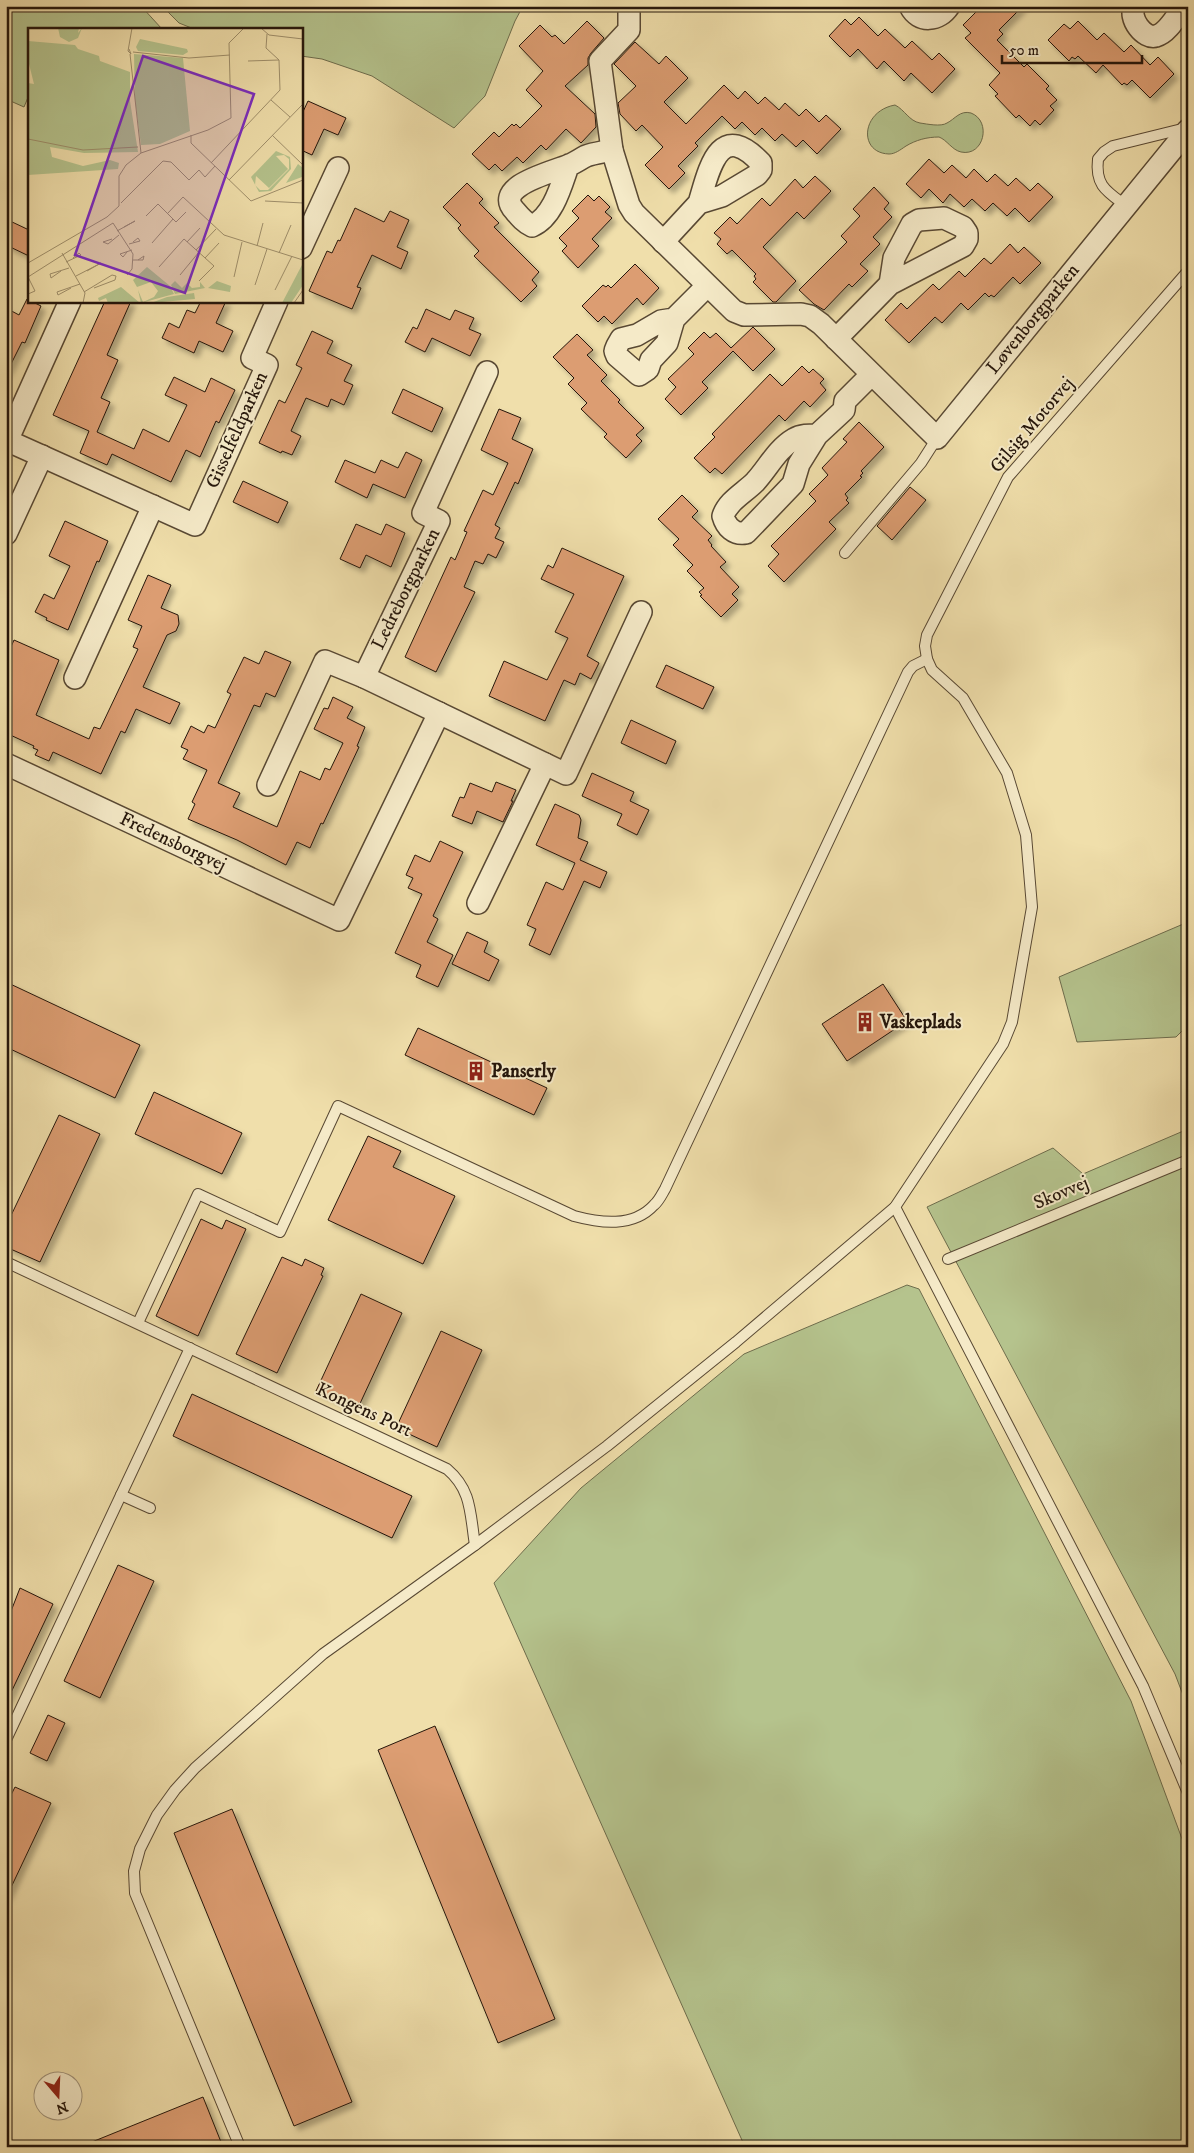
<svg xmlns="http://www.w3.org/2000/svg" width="1194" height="2153" font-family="'IM FELL DW Pica',serif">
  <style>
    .green { fill: #b5c38d; stroke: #6d6c4c }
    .building { fill: #dc9d72; stroke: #25160b; filter: url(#shadow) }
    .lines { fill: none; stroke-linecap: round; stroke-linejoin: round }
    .lane-casing { stroke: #584833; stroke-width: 12 }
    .street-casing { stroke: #584833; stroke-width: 24 }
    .lane { stroke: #f5eac8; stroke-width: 10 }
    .street { stroke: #f5eac8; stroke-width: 21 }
    .labels { text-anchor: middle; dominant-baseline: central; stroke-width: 4; stroke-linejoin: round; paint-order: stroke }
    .street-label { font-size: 19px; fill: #25160b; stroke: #f5eac8 }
    .poi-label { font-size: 19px; font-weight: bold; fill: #25160b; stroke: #f5eac8; text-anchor: start }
    .inset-road { fill: none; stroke: #9f8f6b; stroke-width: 1 }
    .view { fill: #7b2cbf; fill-opacity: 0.15; stroke: #7b2cbf; stroke-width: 2.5 }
    .inset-edge { fill: none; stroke: #25160b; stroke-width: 2.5 }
  </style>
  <defs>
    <filter id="shadow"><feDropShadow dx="4.5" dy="4.5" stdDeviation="2.5" flood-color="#0004"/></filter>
  </defs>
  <rect width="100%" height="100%" fill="#f0dfab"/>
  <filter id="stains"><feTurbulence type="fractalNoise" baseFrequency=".004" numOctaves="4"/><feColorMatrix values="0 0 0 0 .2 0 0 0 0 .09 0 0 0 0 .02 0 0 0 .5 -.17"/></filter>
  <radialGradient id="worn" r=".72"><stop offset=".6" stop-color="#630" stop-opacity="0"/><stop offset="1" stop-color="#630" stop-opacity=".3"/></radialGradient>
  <g class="green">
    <polygon points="11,6 141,6 162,29 29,29 29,95 24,107 6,99 6,9"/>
    <polygon points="162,6 523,6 515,21 485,96 454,128 372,76 322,59 301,56 301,29 194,29 179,23"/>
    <path d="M895,105C905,110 909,121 920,123C927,124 941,127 947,123C955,119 960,110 971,113C992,121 984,157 961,152C952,150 947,140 939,137C927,137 916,140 906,146C900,150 895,154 889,154C858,153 861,111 895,105Z"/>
    <polygon points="1188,922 1188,1025 1176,1037 1077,1042 1059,977"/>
    <polygon points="1188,1129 1188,1708 1175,1674 927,1207 1053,1148 1083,1174"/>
    <polygon points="907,1285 919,1289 1131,1701 1188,1855 1188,2147 745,2147 494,1583 581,1488 744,1354"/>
  </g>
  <g class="building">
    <polygon points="982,6 1023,6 999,30 1003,34 997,40 1024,67 1027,64 1049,86 1046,89 1057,100 1050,106 1054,110 1040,125 1035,120 1030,126 1019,115 1016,118 995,96 998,94 989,85 1000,73 965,38 971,33 963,25"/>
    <polygon points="859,17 878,36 885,29 905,48 912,41 932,60 939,53 955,69 932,93 911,73 904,81 884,61 877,69 858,49 850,57 829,36 845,19 851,25"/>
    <polygon points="587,21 604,38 591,53 588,58 588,65 565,86 595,114 596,127 581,143 566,129 546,150 541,145 523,163 517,157 502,171 495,164 489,170 472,154 494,132 499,137 512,124 514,126 516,124 520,128 542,106 526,90 543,71 519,46 540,25 552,37 555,35 564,44"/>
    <polygon points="1078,21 1097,40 1104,33 1124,52 1131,45 1150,65 1158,57 1174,74 1150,98 1132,80 1127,85 1124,83 1122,85 1103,65 1096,73 1078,56 1075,59 1072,57 1069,61 1048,40 1064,24 1070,29"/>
    <polygon points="635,42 659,64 666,56 688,78 664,102 686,124 724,85 738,99 745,91 758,104 765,97 779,110 785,103 799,116 806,109 819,122 826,115 841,129 817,154 803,140 796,147 782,134 775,141 762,128 755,135 742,122 735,129 722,116 695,143 698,146 678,166 685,173 669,189 645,165 663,147 642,125 636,131 620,114 618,103 636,86 614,64"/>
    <polygon points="308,101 346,118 338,135 324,129 312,155 301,150 301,116"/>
    <polygon points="929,159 944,173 952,165 966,178 974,169 987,182 995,174 1008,186 1016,178 1030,191 1038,183 1053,197 1029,222 1015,208 1007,216 993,203 985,211 972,199 964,207 950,194 943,203 929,189 921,198 906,184"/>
    <polygon points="815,176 831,191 804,219 797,212 763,247 796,281 776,302 773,302 753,282 756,279 754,276 756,274 732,250 727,254 717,244 721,239 714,233 730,217 737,224 762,198 770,206 795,179 803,188"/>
    <polygon points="467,183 483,199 479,203 499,223 494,227 539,272 532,280 537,286 521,302 474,256 479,251 460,231 458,228 461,225 443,207"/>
    <polygon points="874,187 889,203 884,209 892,217 873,237 880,244 860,264 868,271 852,287 849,284 824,310 814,304 799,290 847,242 841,236 860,216 853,209"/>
    <polygon points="588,195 594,201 599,196 610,207 605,212 612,218 592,239 599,246 578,268 562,251 567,246 559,238 579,218 572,211"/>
    <polygon points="355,208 384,222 390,211 409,220 397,247 408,252 401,269 372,255 357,287 361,288 352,309 309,291 327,251 332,253 338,240 340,241"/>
    <polygon points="10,221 29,230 29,256 6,245 6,231"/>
    <polygon points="1010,244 1018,253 1024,247 1041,263 1020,284 1013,277 994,297 991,295 989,297 985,293 968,310 961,303 942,323 935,317 909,343 885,320 901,303 907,309 933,284 939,290 959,271 965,277 984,258 991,264"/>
    <polygon points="635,264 659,288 643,305 637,298 612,324 604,316 598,322 582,306 603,285 606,287 608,285 611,288"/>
    <polygon points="27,299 41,306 25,343 22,342 6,374 6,308 19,315"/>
    <polygon points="105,301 131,301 107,355 118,360 101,398 110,402 97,432 134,449 143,429 169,442 187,405 165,395 174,377 205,392 211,378 235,390 219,423 216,421 200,457 186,450 171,482 112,454 107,465 80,453 89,431 53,415"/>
    <polygon points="201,301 226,301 216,323 233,331 223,352 199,341 194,353 162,338 169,323 179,328 187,310 195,313"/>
    <polygon points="426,309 450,320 455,310 474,318 469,329 481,334 470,356 432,338 425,352 405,342 413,327 417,329"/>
    <polygon points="753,327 775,349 753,371 733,351 702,382 708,388 681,415 665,399 676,387 668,379 694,354 688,348 704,332 710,338 716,333 731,348"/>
    <polygon points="312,331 333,341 327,353 352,365 344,381 353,385 344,405 331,399 328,407 306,398 291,431 301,436 292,455 282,451 281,453 259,443 279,400 285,403 302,368 296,365"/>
    <polygon points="577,334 593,350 587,355 607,375 601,381 620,400 618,402 644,428 636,435 642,441 626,458 604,437 607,434 581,409 587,403 568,384 574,378 553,357"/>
    <polygon points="802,366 809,373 813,369 824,379 820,383 826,390 810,407 804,401 785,421 779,415 722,474 715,468 710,473 694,458 715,437 712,434 770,374 782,386"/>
    <polygon points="403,389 443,408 432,432 392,413"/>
    <polygon points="499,409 521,418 512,439 533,449 518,484 515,482 495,525 500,528 495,538 504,542 496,558 488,554 483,564 475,561 464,587 475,592 436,672 405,657 451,557 455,560 467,532 464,531 483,490 493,495 508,463 481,450"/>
    <polygon points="859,422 884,447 861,471 863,473 860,476 862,477 845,494 848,498 846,500 849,503 829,522 836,529 784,582 768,566 779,554 771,546 816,501 809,494 828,475 822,468 847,442 843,439"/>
    <polygon points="406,452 422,460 405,498 373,484 367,498 335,482 345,460 375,473 381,460 398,468"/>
    <polygon points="243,481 288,502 278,523 233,502"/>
    <polygon points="910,487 926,500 892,540 877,526"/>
    <polygon points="682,495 698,511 692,517 712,536 708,540 712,545 711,546 726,562 720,567 739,587 732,594 738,600 721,617 700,596 702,595 699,592 704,588 687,571 693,565 673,545 679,539 658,519"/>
    <polygon points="65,521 108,541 99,562 97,561 68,630 46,620 47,618 35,612 44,594 54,599 70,566 49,556"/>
    <polygon points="356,524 381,535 386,524 405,533 391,567 366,555 360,568 340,559"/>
    <polygon points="562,548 624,576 587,656 599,663 591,679 580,673 575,685 564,680 545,721 489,696 504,661 547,680 568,638 555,632 574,594 541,579 548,565 553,568"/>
    <polygon points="148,575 171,585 161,608 178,615 179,624 176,631 167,635 143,687 180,703 170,724 136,709 125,733 121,731 101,774 53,752 49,761 35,755 38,750 33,748 34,746 6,733 6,658 14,640 59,660 36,715 89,739 94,727 100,729 138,649 133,647 142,626 128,620"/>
    <polygon points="265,651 291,662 275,697 266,693 260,707 254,705 218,783 240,793 233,807 277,827 300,771 320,780 325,768 330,770 343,743 314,729 324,708 328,709 333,697 353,707 347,718 365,727 357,746 359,747 323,824 321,823 310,848 297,842 286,865 237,840 188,819 195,804 192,802 207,770 183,759 188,750 181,747 191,726 204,733 208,725 215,728 231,694 227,692 244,657 259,664"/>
    <polygon points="666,665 714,687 703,709 656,687"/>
    <polygon points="631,720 676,741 666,764 621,743"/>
    <polygon points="592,773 634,792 630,801 649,810 637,835 617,825 622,814 582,796"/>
    <polygon points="496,782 516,790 511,801 513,801 503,822 477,811 472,824 452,816 460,797 464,798 470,783 492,792"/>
    <polygon points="555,804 579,815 581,820 578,838 588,842 580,860 607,872 600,888 584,881 550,955 529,945 536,929 527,925 546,882 563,890 575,863 536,845"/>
    <polygon points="440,841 463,852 433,916 438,919 427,942 453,955 438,987 416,977 421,965 395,953 422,894 408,888 413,878 406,875 415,855 430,862"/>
    <polygon points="467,932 488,942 484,952 499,960 489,981 452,964"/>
    <polygon points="6,982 140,1045 115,1098 6,1047"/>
    <polygon points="883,984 907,1021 847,1061 822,1024"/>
    <polygon points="418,1028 547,1088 534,1115 405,1055"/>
    <polygon points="154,1092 242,1133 222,1174 135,1134"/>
    <polygon points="59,1115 100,1134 40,1262 6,1247 6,1226"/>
    <polygon points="368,1136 401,1151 393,1167 455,1196 423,1264 328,1220"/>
    <polygon points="201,1219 222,1229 226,1220 246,1229 198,1336 156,1316"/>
    <polygon points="282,1257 302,1266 305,1259 324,1268 321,1275 323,1276 277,1373 236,1354"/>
    <polygon points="361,1294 402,1313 357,1410 316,1391"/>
    <polygon points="441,1331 482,1350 437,1447 396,1428"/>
    <polygon points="192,1394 412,1496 392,1538 173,1436"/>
    <polygon points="118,1565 154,1581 100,1698 64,1681"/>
    <polygon points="20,1588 53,1604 6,1703 6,1624"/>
    <polygon points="48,1715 65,1723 47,1761 30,1753"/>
    <polygon points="435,1726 555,2019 498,2043 378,1750"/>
    <polygon points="15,1787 51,1803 6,1898 6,1805"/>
    <polygon points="232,1809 352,2102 294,2126 174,1833"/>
    <polygon points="203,2097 223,2147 82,2147 82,2146"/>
  </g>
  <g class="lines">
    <defs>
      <g id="lane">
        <path d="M1125,205C1106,191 1095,185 1098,159L1104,152L1113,146L1186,128"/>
        <polyline points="845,553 921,463 937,438"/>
        <polyline points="895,1207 1143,1686 1188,1793"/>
        <polyline points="948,1259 1188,1160"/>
        <path d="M6,1262L447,1469C472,1490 470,1514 475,1545"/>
        <path d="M138,1323L198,1194L280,1232L338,1106L574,1216C600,1223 633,1228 654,1205C659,1201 662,1194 665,1189L908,672L913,666L927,659"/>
        <polyline points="121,1495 150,1508"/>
        <polyline points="6,1740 190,1348"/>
        <polyline points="240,2147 135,1893 134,1871 140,1849 157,1815 175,1790 195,1768 323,1654 475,1545 607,1446 736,1342 895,1207 1003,1044 1012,1022 1032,907 1026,835 1007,773 963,698 932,670 927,659 925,646 927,635 1008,477 1188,271"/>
      </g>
      <g id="street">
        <polyline points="629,6 629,30 600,61 612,150 629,205 634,213 734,311 744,315 801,314 810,316 821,324 937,438 1188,130"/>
        <path d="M910,6C919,24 939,21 949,6"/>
        <path d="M1135,6C1127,18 1145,40 1156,36C1168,33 1177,15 1184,6"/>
        <path d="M568,166C561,186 553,217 532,226C525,223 520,217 515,211C491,186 554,172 569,165C575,163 580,159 586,156C594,153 604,152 612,150"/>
        <path d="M663,242L699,203L722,196L757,175L761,170V163C719,118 709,170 699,203"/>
        <polyline points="301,248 338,168"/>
        <polyline points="674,319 667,343 651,360 648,369 639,375 617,356 615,351 617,346 621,339 637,335 661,321 674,319 707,286"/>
        <polyline points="836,339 890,284 894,258 912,224 919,220 944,218 963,227 967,233 967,239 963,246 890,284"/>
        <polyline points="487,372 423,513 439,521 364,677 566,774 641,612"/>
        <path d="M817,435L799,464L793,484L746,533C734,535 726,527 723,516C728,501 744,493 755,482C768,468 777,449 794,439C801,435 809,435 817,435L844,410L845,401L871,375"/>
        <polyline points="6,440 195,525 267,365 252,358 277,301"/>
        <polyline points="7,441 70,301"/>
        <polyline points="6,534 42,456"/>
        <polyline points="75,678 153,506"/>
        <polyline points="6,764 339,920 439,713"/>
        <polyline points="268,785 325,661 364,677"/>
        <polyline points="478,903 545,764"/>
      </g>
    </defs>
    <use href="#lane" class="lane-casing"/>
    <use href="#street" class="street-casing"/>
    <use href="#lane" class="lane"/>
    <use href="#street" class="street"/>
  </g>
  <defs>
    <symbol id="building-bare" viewBox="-9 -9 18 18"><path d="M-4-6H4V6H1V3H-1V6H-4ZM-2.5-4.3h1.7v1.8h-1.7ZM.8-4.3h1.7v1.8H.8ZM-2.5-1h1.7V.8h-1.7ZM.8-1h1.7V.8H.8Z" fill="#8f2418" stroke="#f5eac8" stroke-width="2.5" paint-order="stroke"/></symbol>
  </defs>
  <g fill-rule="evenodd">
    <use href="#building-bare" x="851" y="1008" width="28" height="28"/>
    <use href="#building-bare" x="462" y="1057" width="28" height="28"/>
  </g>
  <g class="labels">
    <g class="street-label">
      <text transform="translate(1033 319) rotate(-51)">Løvenborgparken</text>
      <text transform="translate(1032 425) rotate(-50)">Gilsig Motorvej</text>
      <text transform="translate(237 430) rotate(-66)">Gisselfeldparken</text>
      <text transform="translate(406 589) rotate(-64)">Ledreborgparken</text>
      <text transform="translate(173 842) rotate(25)">Fredensborgvej</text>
      <text transform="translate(1061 1193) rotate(-23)">Skovvej</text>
      <text transform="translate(364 1410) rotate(25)">Kongens Port</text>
    </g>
    <g class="poi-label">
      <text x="880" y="1022">Vaskeplads</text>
      <text x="491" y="1071">Panserly</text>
    </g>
  </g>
  <g transform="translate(28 28)">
    <rect width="275" height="275" fill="#f0dfab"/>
    <path d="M30,0H51L50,5L54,0L50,10L41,14L32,9ZM112,11L159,21L160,24L155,27L110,23L108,19ZM0,13L47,17L50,21L71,28L72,33L102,44V73L110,124L56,125L22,119L24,129L55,138L82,132L91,135L90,141L0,147V55L6,56L0,32ZM106,26L155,30L162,103L132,116L113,117L107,72ZM248,123L262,129L263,141L243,163L231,164L223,149ZM256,127L261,131V141L240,162H232L227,157L228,148L241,160L260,141L248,128ZM270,136L275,140L274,149L258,155ZM275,235V257L263,275H254ZM119,239L142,258L146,266L113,275L110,262L115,274L126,269L130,263L123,254L109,259L105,252ZM147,253L154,260L159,255L164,260L172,259V254L177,260L147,266L143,257ZM189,253L203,258L202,264L180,260ZM93,259L112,275H80L78,270L71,273L70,270ZM166,265L167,271L123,275L139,269Z" fill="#b5c38d" fill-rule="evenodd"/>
    <path class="inset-road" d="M233,0L241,7L275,11M239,6L238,20L251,32M101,21L103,26L100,23L104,0M105,24L161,30L202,27M102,26L113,125M243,72L262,89M163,107V115L223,173L275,152M244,107L275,137M0,111L55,122L110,119M183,135L252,62L251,32L220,33M201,152L275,76M237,173L275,175M93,175L135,133L143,134L161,152L171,142L177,149L187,138M140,185L155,169L196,207L275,232M118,188L130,176L145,191L124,215M145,191L148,194L158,184M89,203L107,193L96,199M84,211L75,214L80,216L91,207M159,214L172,200M101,216L112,213L110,210L105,214M229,218L235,195M168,222L188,201M99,224L95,229L92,226L104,222M34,225L57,265L55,275M251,225L263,197M177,230L191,215M105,232H115L116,228L110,232M38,234L53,227L51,225L45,230M0,235L79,189L91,178V148L98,137L113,125L180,102L203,90L201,15L216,0M131,239L156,211L186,238L171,253M33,243L23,250L22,246L41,240M152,247L171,224M48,248L73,235L59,243M0,249L85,195L105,226L104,241L99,247M206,249L214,214M227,257L239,221M43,260L30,267L29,264L52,256M247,262L264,228M56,264L84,247L88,248L87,252L66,260M0,266L7,263L0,249M266,275L275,262"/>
    <path class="view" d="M115,28L226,66L157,265L47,227Z"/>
    <rect width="275" height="275" class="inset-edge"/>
  </g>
  <rect width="1194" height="2153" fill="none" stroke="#f0dfab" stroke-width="25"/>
  <rect x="8" y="8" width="1179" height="2138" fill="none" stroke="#25160b" stroke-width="2.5"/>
  <rect x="12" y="12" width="1169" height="2128" fill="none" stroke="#25160b"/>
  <g transform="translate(58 2096) rotate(161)"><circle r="24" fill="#f5eac8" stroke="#a2957c"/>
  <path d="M0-4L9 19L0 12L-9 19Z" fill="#8f2418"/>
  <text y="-8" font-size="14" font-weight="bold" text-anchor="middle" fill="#25160b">N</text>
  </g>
  <path d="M1002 55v8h140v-8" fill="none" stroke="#25160b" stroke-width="2.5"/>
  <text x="1009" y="55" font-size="15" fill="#25160b" stroke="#f5eac8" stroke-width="4" paint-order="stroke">50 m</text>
  <rect width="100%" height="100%" filter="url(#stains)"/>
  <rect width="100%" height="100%" fill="url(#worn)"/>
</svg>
